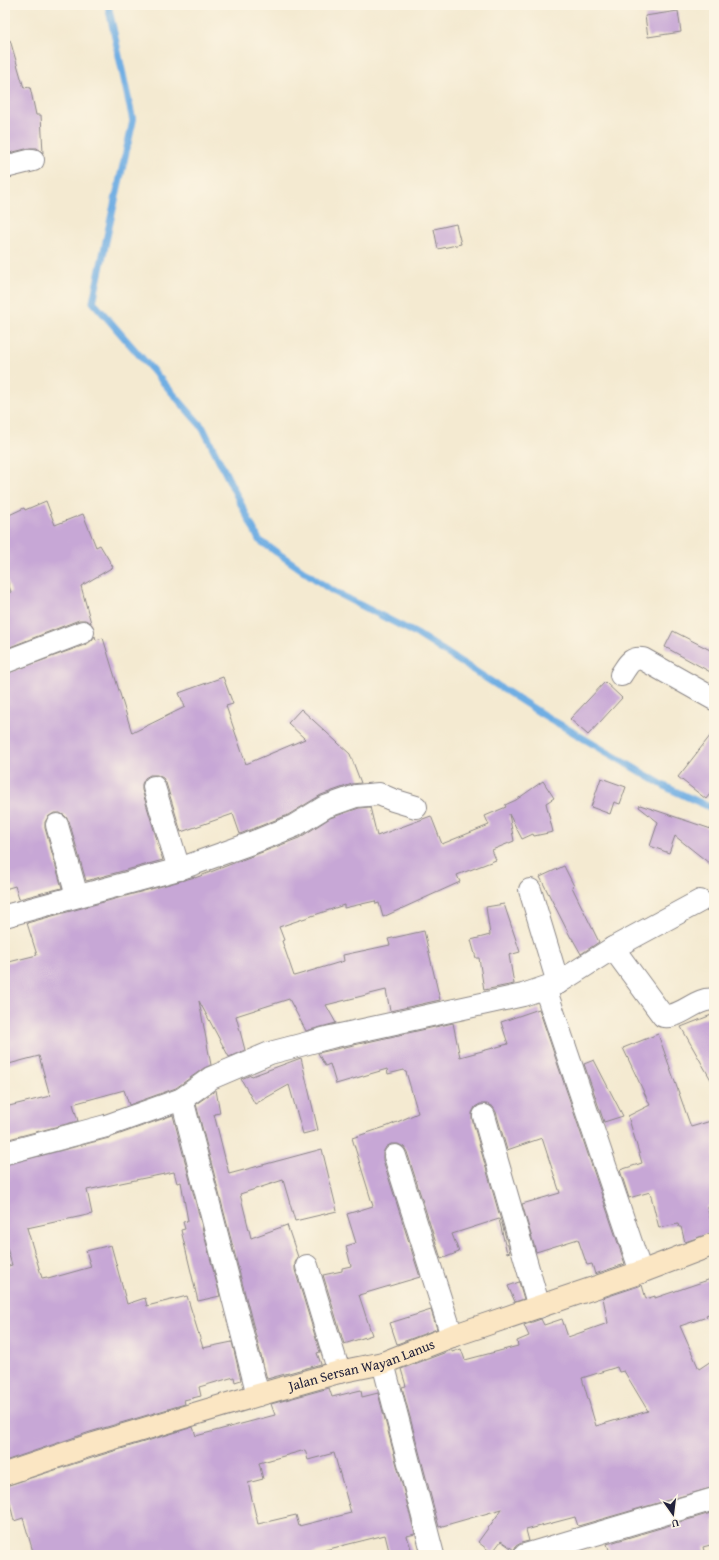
<svg xmlns="http://www.w3.org/2000/svg" width="719" height="1560" font-family="'Gentium Book Plus',serif">
  <style>
    .lines { fill: none; stroke-linecap: round; stroke-linejoin: round }
    .stream { stroke: #70aee3; stroke-width: 7 }
    .building { fill: #c7a7d6; fill-rule: evenodd }
    .street-casing { stroke: #8b8686; stroke-width: 24 }
    .secondary-casing { stroke: #8b8686; stroke-width: 24 }
    .street { stroke: #fff; stroke-width: 22 }
    .secondary { stroke: #fbe6c3; stroke-width: 22 }
    .labels { text-anchor: middle; dominant-baseline: central; stroke-width: 4; stroke-linejoin: round; paint-order: stroke }
    .street-label { font-size: 14px; fill: #22223b; stroke: #fcf5e5 }
  </style>
  <rect width="100%" height="100%" fill="#fcf5e5"/>
  <filter id="ink" filterUnits="userSpaceOnUse"><feTurbulence type="fractalNoise" baseFrequency=".025" numOctaves="2"/><feDisplacementMap in="SourceGraphic" scale="8" xChannelSelector="R" yChannelSelector="G"/><feConvolveMatrix kernelMatrix="1 2 1 2 8 2 1 2 1" color-interpolation-filters="sRGB"/></filter>
  <filter id="wash" filterUnits="userSpaceOnUse"><feTurbulence type="fractalNoise" baseFrequency=".012" numOctaves="4" result="noise"/><feDisplacementMap in="SourceGraphic" scale="16" xChannelSelector="R" yChannelSelector="G"/><feGaussianBlur stdDeviation="0.9" result="paint"/><feColorMatrix in="noise" values="0 0 0 0 0 0 0 0 0 0 0 0 0 0 0 0 0 1.4 0 .05"/><feComposite in="paint" operator="in"/></filter>
  <g filter="url(#wash)">
    <rect width="100%" height="100%" fill="#f4ead1"/>
    <g class="lines">
      <polyline class="stream" points="108,5 133,121 109,227 93,302 203,428 259,540 331,590 417,634 542,714 668,788 714,809"/>
    </g>
    <g id="blocks">
      <g class="building">
        <polygon points="678,11 681,32 648,37 645,16"/>
        <polygon points="10,40 24,88 30,87 36,115 41,115 43,153 37,148 30,148 5,154 5,41"/>
        <polygon points="456,224 461,244 438,249 434,229"/>
        <polygon points="46,501 55,525 83,514 96,547 100,545 113,567 81,586 91,623 85,620 79,620 5,649 5,594 11,592 5,573 5,517 24,508 25,510"/>
        <polygon points="673,631 714,652 714,674 665,647"/>
        <polygon points="95,636 96,640 103,638 132,733 185,707 179,693 223,677 233,704 226,706 246,764 305,739 288,723 301,709 350,754 361,783 352,784 321,795 288,815 240,834 233,814 181,832 166,783 163,778 157,775 150,775 145,778 142,784 142,790 157,840 156,841 163,860 86,881 69,821 65,816 60,813 54,813 48,817 45,822 45,828 62,888 19,899 15,886 5,889 5,674 87,644 92,640"/>
        <polygon points="605,682 622,698 588,735 570,719"/>
        <polygon points="714,731 714,789 706,799 678,777"/>
        <polygon points="601,778 626,787 620,804 614,802 610,814 591,807"/>
        <polygon points="543,781 554,798 546,803 553,832 534,836 533,834 522,839 509,814 514,841 492,850 496,860 457,875 460,882 383,917 379,903 376,904 375,901 344,908 344,905 279,927 284,940 282,941 294,976 344,961 343,955 390,945 388,939 424,931 440,1000 390,1011 386,990 326,1005 336,1023 306,1031 289,999 236,1016 245,1050 229,1057 199,1001 211,1065 204,1068 176,1088 129,1105 124,1090 73,1104 78,1121 5,1140 5,1107 50,1096 39,1056 5,1065 5,963 37,955 27,923 195,877 195,878 299,838 330,818 359,808 370,807 377,836 431,816 442,844 489,825 485,816 506,807 505,805 516,800"/>
        <polygon points="640,805 714,830 714,867 675,836 669,853 650,846 658,822 639,807"/>
        <polygon points="564,866 574,886 572,887 599,942 581,954 572,938 571,938 540,877"/>
        <polygon points="504,904 520,952 509,955 514,984 484,990 479,958 476,958 471,940 490,935 486,907"/>
        <polygon points="539,1009 625,1264 595,1274 592,1264 587,1265 578,1239 536,1252 522,1204 560,1193 542,1138 507,1150 496,1112 493,1107 487,1104 480,1104 475,1107 472,1113 472,1119 510,1252 507,1253 499,1219 452,1234 459,1252 441,1259 407,1152 404,1147 398,1144 391,1144 386,1147 383,1153 383,1160 420,1277 359,1295 372,1335 344,1344 323,1275 342,1271 342,1268 351,1266 346,1246 356,1243 347,1214 373,1206 352,1138 388,1126 418,1113 406,1072 405,1072 404,1070 388,1074 387,1069 336,1084 330,1064 325,1066 318,1053 453,1023 460,1057 508,1044 501,1022"/>
        <polygon points="714,1014 714,1085 681,1027"/>
        <polygon points="658,1034 691,1127 714,1120 714,1204 707,1207 714,1232 685,1242 681,1227 679,1227 678,1224 659,1228 650,1192 629,1198 620,1170 642,1163 628,1116 650,1105 623,1048"/>
        <polygon points="301,1058 318,1130 303,1134 289,1085 255,1104 241,1079 251,1075 252,1076"/>
        <polygon points="594,1060 623,1116 604,1122 584,1064"/>
        <polygon points="216,1090 220,1113 214,1114 229,1174 322,1149 337,1211 295,1221 283,1180 240,1194 251,1238 287,1225 298,1257 295,1263 295,1270 320,1352 317,1353 321,1364 267,1379 196,1104"/>
        <polygon points="173,1115 220,1296 198,1301 181,1230 185,1229 183,1222 188,1221 181,1182 177,1183 174,1172 87,1190 92,1214 27,1228 42,1278 47,1277 48,1279 91,1267 86,1251 111,1245 127,1304 145,1298 147,1306 187,1296 203,1348 232,1342 241,1380 235,1382 234,1377 199,1387 201,1396 184,1400 185,1404 90,1432 5,1461 5,1267 12,1265 5,1242 5,1165 109,1138"/>
        <path d="M714,1278V1312L706,1315L707,1317L680,1326L699,1369L714,1359V1487L578,1526L575,1517L526,1530L529,1541L521,1543L516,1546L514,1550L501,1541L492,1553L478,1542L502,1509L439,1527L402,1387L406,1386L401,1369L452,1350V1352L461,1349L465,1360L518,1346L517,1341L529,1336L524,1325L541,1319L544,1325L562,1319L568,1337L608,1323L603,1298L642,1285L646,1299L655,1296V1298ZM617,1367L619,1372L624,1371L648,1411L596,1426L582,1378Z"/>
        <polygon points="519,1282 524,1299 515,1302 508,1286"/>
        <polygon points="431,1310 437,1329 397,1344 390,1323"/>
        <path d="M329,1388L332,1397L361,1390L362,1397L378,1393L415,1534L407,1536L413,1555H390L385,1535L305,1555H34L23,1518L14,1521L6,1486L98,1456L193,1427L196,1436L275,1415L271,1404ZM305,1450L308,1460L334,1453L351,1513L299,1526L296,1515L258,1524L248,1483L263,1479L259,1463Z"/>
        <polygon points="714,1512 714,1544 703,1547 705,1555 611,1555 607,1544"/>
      </g>
    </g>
  </g>
  <g filter="url(#ink)">
    <use href="#blocks" fill-opacity="0" stroke="#8b8686" stroke-width="1"/>
    <g class="lines">
      <defs>
        <g id="street">
          <polyline points="5,167 33,160"/>
          <polyline points="5,662 83,632"/>
          <path d="M621,675C628,665 630,657 643,659L714,699"/>
          <polyline points="154,787 179,869"/>
          <polyline points="57,825 77,896"/>
          <polyline points="530,890 558,983"/>
          <polyline points="5,916 179,869 249,844 294,826 325,807 356,796 379,794 393,800 416,807"/>
          <path d="M613,948L663,1016C681,1019 697,996 714,1000"/>
          <polyline points="545,988 641,1272"/>
          <polyline points="182,1099 258,1395"/>
          <polyline points="484,1116 539,1307"/>
          <polyline points="5,1153 106,1126 182,1099 211,1078 270,1053 331,1037 523,995 558,983 613,948 700,901"/>
          <polyline points="395,1156 452,1336"/>
          <polyline points="307,1266 339,1372"/>
          <polyline points="383,1363 433,1555"/>
          <polyline points="525,1555 714,1499"/>
        </g>
        <g id="secondary">
          <path id="s1" d="M5,1474L94,1444L258,1395L339,1372L383,1363L452,1336L641,1272L714,1244"/>
        </g>
      </defs>
      <use href="#street" class="street-casing"/>
      <use href="#secondary" class="secondary-casing"/>
      <use href="#street" class="street"/>
      <use href="#secondary" class="secondary"/>
    </g>
  </g>
  <g class="labels">
    <g class="street-label">
      <text stroke="none"><textPath href="#s1" startOffset="373">Jalan Sersan Wayan Lanus</textPath></text>
    </g>
  </g>
  <rect width="719" height="1560" fill="none" stroke="#fcf5e5" stroke-width="20"/>
  <g transform="translate(673 1514) rotate(166)" stroke="#fcf5e5" stroke-width="3" paint-order="stroke">
  <path d="M0-3L7 15L0 10L-7 15Z" fill="#22223b"/>
  <text y="-6" font-size="11" font-weight="bold" text-anchor="middle" fill="#22223b">U</text>
  </g>
</svg>
